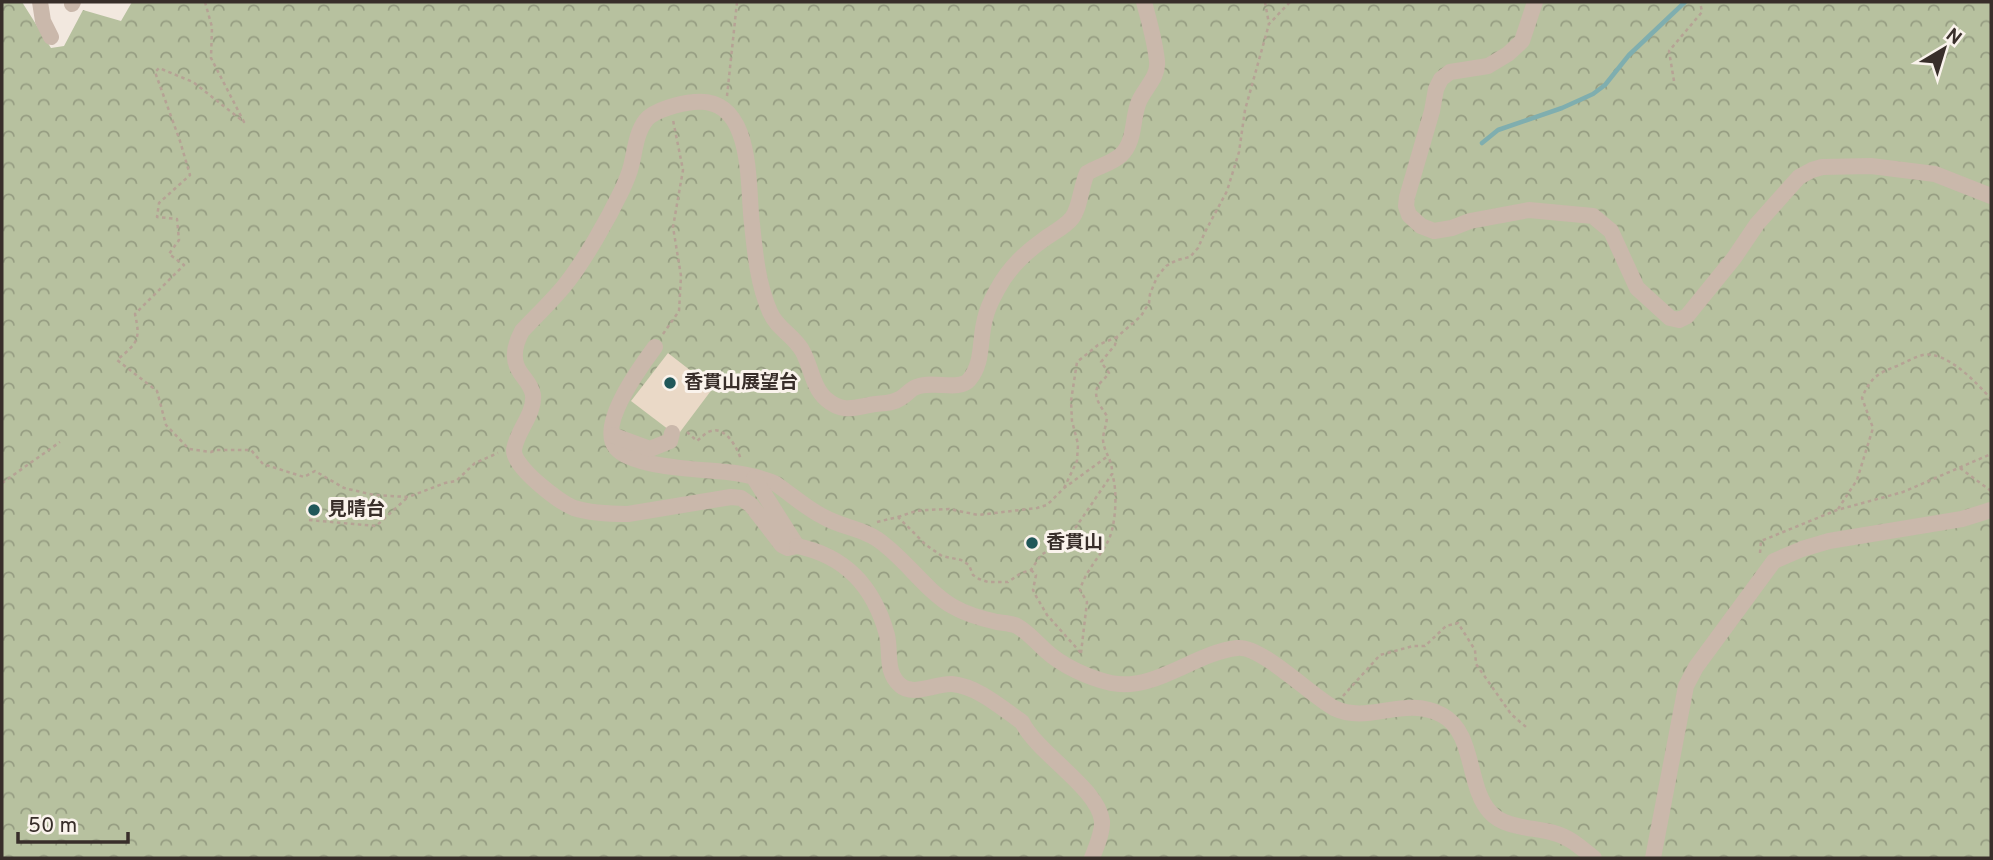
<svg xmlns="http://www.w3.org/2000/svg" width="1993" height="860" font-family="Overpass,'Noto Sans JP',sans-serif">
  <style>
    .forest { fill: url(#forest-crowns) }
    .plaza { fill: #ead9c7 }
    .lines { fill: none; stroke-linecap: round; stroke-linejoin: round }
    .stream { stroke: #7faeaf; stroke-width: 4.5 }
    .path { stroke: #b6a295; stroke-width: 2.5; stroke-dasharray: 3.5 3.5; stroke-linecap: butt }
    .minor { stroke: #cab8ab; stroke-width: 16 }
    .poi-dot { fill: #205759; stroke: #faf3ec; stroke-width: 2.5 }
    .labels { text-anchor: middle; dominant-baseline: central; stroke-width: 6; stroke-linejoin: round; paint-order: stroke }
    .poi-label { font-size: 19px; font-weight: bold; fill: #382e2a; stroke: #faf3ec; text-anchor: start }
  </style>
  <defs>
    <pattern id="forest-crowns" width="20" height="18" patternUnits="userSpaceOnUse" patternTransform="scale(1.75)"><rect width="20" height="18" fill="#b7c19f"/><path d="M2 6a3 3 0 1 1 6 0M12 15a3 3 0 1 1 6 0" fill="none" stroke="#969d82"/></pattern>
  </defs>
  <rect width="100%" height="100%" fill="#f2e8df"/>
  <polygon class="forest" points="2,2 22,2 51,48 64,46 83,10 121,21 132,2 1991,2 1991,858 2,858"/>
  <polygon class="plaza" points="668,353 713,388 677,436 631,401"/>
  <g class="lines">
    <polyline class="stream" points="1482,143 1498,130 1562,108 1593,94 1605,85 1629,55 1685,2"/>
    <g class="path">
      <path d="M205,2L212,27L211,58L244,122L193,82L159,68L155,72L180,141L190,175L159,203L157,217L177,219L179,240L169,254L184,265L135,314C141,341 137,343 117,360L157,391L166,425L189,449L211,452L216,450H251L263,464L304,477L315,471L344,488L374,495L408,497L445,483L456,481L475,463L498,453"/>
      <polyline points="1265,2 1269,24"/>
      <polyline points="1674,81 1669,51 1702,12 1700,2"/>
      <polyline points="727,96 737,2"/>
      <polyline points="663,334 679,311 681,276 673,227 683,170 673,120"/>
      <path d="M687,432L697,441C702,437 706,432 711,431C726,426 738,449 741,460"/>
      <polyline points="1960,468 1991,491"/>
      <polyline points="2,483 60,442"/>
      <polyline points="1064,488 1077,461 1078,444 1072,421 1071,401 1077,362 1098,345 1117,337"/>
      <path d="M1838,509L1857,480L1873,428L1862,398C1870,378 1878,373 1897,366C1906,362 1915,357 1923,355C1946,350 1977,383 1991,399"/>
      <polyline points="898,517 916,511 927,510 949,509 978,515 1037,508 1047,505 1064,488 1108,456"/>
      <polyline points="309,520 376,526 408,497"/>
      <path d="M877,522L898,517L926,545L942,556L961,560L969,565L973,575L979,579L988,582H1008L1021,573L1031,570L1041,555L1062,542L1076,527L1112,474C1113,460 1104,453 1103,440C1103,432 1107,424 1107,416C1100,405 1090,394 1101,382C1104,379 1107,376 1109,373L1101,362L1115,345L1117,337L1141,316L1149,303L1150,294L1157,277L1166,266L1177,260L1190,257L1198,248L1205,232L1227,191L1239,152L1245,110L1269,24L1290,2"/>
      <polyline points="1760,553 1761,541 1837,510 1903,492 1991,454"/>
      <polyline points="1031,570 1036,575 1033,590 1036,596 1047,615 1081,653"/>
      <path d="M1081,653L1087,602L1080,590C1085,572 1098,559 1107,543C1116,528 1118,490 1112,474"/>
      <polyline points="1343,696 1380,655 1413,646 1425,646 1446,626 1458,623 1475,650 1476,664 1511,714 1526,727"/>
    </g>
    <g class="minor">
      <polyline points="40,2 43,21 51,37"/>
      <polyline points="1535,2 1522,41 1508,54 1488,66 1450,72 1441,79 1436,89 1432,111 1407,197 1406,206 1409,215 1421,226 1434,231 1452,228 1470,221 1529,210 1593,216 1611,231 1637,288 1670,318 1679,320 1687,316 1734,258 1757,224 1799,177 1812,170 1822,167 1871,166 1935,174 1991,196"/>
      <polyline points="72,4 73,2"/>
      <path d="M655,347C641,366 597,425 616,448C633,469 708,469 735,473C748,475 764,478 776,484C792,495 807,509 824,517C841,527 861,528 877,539C905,558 924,589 952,606C964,613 983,619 997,622C1003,623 1011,623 1017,626C1028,632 1036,642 1045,650C1062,666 1089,678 1111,683C1155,692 1194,653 1237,648C1261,645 1310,695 1334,708C1369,725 1404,695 1442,715C1475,732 1467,788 1490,812C1505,829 1534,827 1554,833C1570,837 1581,848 1594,858"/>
      <polyline points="612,435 650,449 670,441 672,433"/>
      <path d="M754,478L797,546L788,548L782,545L751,505L741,498L731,497L628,514C611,514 590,513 574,508C559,502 513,467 514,450C516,432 535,414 533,395C531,384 525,380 520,372C511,359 515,344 522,331C536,316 552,301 565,285C585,260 608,219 622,190C625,183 628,177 630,170C635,154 635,134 646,120C654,110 681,103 694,102C755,96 747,186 752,224C755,253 758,285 770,312C777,329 795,336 803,352C811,367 813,388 826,399C844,415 858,406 876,404C885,403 894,403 901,398C906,395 909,391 914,388C930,379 959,392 969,380C984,362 979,340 985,319C987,309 992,299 997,290C1008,269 1023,254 1043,240C1052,233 1065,227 1072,218C1080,208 1081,186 1087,173C1098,166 1111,164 1121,155C1135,142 1132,121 1138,104C1143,89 1159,78 1157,61C1155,41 1149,21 1144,2"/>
      <path d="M797,546C846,556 874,587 887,635C891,652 885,672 900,685C913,697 936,683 952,684C977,686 1002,708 1022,722C1038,754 1098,788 1102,821C1103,832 1096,847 1092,858"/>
      <polyline points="1653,858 1686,686 1696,667 1774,561 1802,549 1829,541 1962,519 1991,510"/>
    </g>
  </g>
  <g class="poi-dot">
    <circle cx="670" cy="383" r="7"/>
    <circle cx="314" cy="510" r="7"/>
    <circle cx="1032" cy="543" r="7"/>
  </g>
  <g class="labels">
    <g class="poi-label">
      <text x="684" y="383">香貫山展望台</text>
      <text x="328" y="510">見晴台</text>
      <text x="1046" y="543">香貫山</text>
    </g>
  </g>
  <rect width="1993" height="860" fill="none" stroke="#382e2a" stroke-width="7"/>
  <g transform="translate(1944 49) rotate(38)" stroke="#faf3ec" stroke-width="5" paint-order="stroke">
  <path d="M0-5L12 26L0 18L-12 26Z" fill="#382e2a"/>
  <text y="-10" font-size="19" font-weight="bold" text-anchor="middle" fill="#382e2a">N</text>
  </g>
  <path d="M18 832v10h110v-10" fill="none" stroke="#382e2a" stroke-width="3.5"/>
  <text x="28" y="832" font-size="21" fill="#382e2a" stroke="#faf3ec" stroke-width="5" paint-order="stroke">50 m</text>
</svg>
